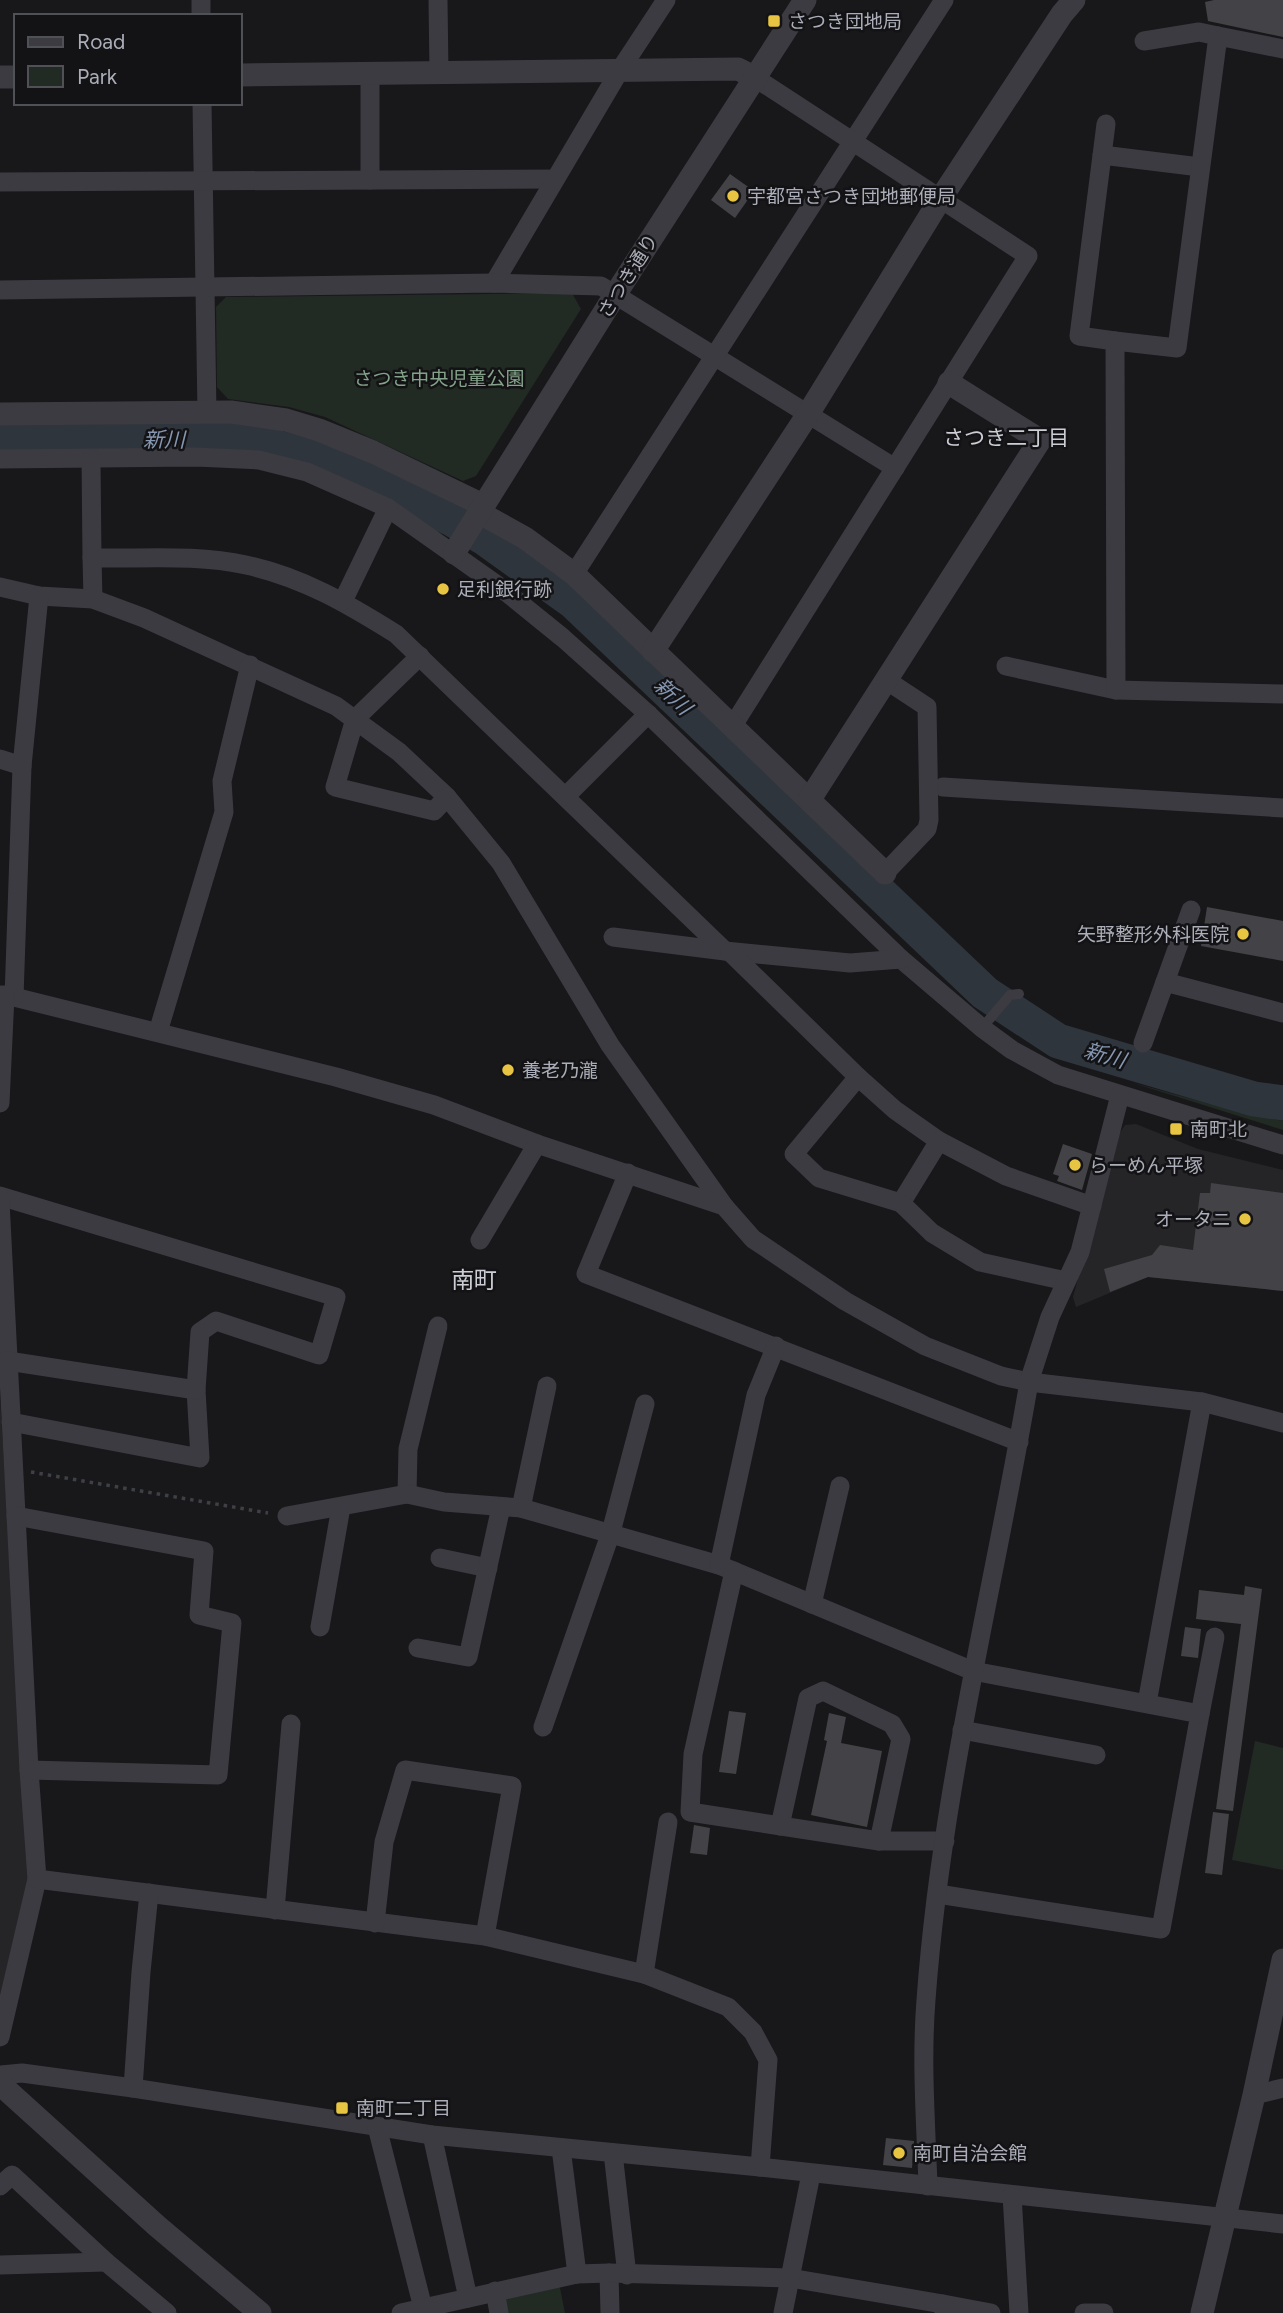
<svg xmlns="http://www.w3.org/2000/svg" width="1283" height="2313" font-family="Figtree,'Noto Sans JP',sans-serif">
  <style>
    .built { fill: #252427 }
    .green { fill: #222a24 }
    .lines { fill: none; stroke-linecap: round; stroke-linejoin: round }
    .river { stroke: #2f353d; stroke-width: 35 }
    .building { fill: #434347 }
    .path { stroke: #3f4046; stroke-width: 3.5; stroke-dasharray: 3.5 5; stroke-linecap: butt }
    .service { stroke: #3b3b41; stroke-width: 10 }
    .minor { stroke: #3b3b41; stroke-width: 19 }
    .tertiary { stroke: #3b3b41; stroke-width: 23 }
    .poi-dot { fill: #e7c543; stroke: #131315; stroke-width: 2.5 }
    .labels { text-anchor: middle; dominant-baseline: central; stroke-width: 5; stroke-linejoin: round; paint-order: stroke }
    .poi-label { font-size: 19px; fill: #abaeb9; stroke: #131315; text-anchor: start }
    .street-label { font-size: 19px; fill: #abaeb9; stroke: #131315 }
    .park-label { font-size: 19px; fill: #84a38a; stroke: #131315 }
    .neighbourhood-label { font-size: 21px; fill: #cccdd5; stroke: #131315 }
    .water-label { font-size: 21px; font-style: italic; fill: #8597b1; stroke: #131315 }
    .quarter-label { font-size: 23px; fill: #cccdd5; stroke: #131315 }
  </style>
  <rect width="100%" height="100%" fill="#18181a"/>
  <g class="built">
    <polygon points="1136,1124 1198,1149 1283,1170 1283,1291 1148,1277 1076,1307 1073,1297 1116,1139 1125,1125"/>
    <polygon points="0,1397 29,1874 0,1998"/>
  </g>
  <g class="green">
    <polygon points="572,293 581,309 476,476 463,481 325,417 289,407 228,399 217,387 216,307 226,297"/>
    <polygon points="1130,1082 1232,1110 1283,1121 1283,1130"/>
    <polygon points="1255,1741 1283,1748 1283,1870 1232,1860"/>
    <polygon points="559,2283 565,2313 505,2313 501,2297"/>
  </g>
  <g class="lines">
    <polyline class="river" points="0,440 211,436 246,439 344,466 450,518 486,539 574,602 985,993 1058,1041 1254,1099 1283,1103"/>
  </g>
  <g class="building">
    <polygon points="1214,0 1283,0 1283,37 1208,21 1205,2"/>
    <polygon points="730,174 754,191 735,218 711,200"/>
    <polygon points="1207,907 1283,921 1283,961 1201,946"/>
    <polygon points="1063,1144 1092,1154 1082,1190 1057,1181 1059,1176 1053,1174"/>
    <polygon points="1211,1183 1283,1193 1283,1291 1148,1277 1110,1292 1104,1269 1152,1255 1160,1245 1193,1250 1200,1193 1210,1193"/>
    <polygon points="1245,1586 1262,1589 1233,1811 1216,1809 1241,1624 1196,1619 1199,1590 1244,1595"/>
    <polygon points="1185,1627 1201,1629 1198,1658 1181,1656"/>
    <polygon points="729,1711 746,1713 736,1774 719,1772"/>
    <polygon points="829,1713 846,1717 841,1743 882,1751 867,1827 811,1815 827,1741 824,1740"/>
    <polygon points="1213,1812 1229,1814 1222,1875 1205,1873"/>
    <polygon points="694,1825 710,1828 707,1855 690,1853"/>
    <polygon points="886,2138 914,2141 912,2168 883,2165"/>
  </g>
  <g class="lines">
    <polyline class="path" points="31,1472 268,1513"/>
    <polyline class="service" points="982,1028 1010,995 1019,994"/>
    <g class="minor">
      <polyline points="201,0 201,16"/>
      <polyline points="438,0 439,72"/>
      <polyline points="1144,41 1199,32 1218,36"/>
      <polyline points="202,103 207,413"/>
      <polyline points="1106,124 1079,336 1115,341"/>
      <polyline points="1102,155 1200,167"/>
      <polyline points="370,180 370,74"/>
      <polyline points="0,182 555,179"/>
      <polyline points="494,283 620,70 666,0"/>
      <polyline points="0,290 494,283 601,286 895,468"/>
      <polyline points="0,459 196,457 259,460 307,472 388,508 500,587 563,638 648,714 901,959 982,1028 1012,1050 1058,1075 1283,1145"/>
      <path d="M91,459L92,558C142,559 197,554 246,565C302,577 348,604 396,634L725,951"/>
      <polyline points="92,558 93,599"/>
      <polyline points="574,574 944,0"/>
      <polyline points="0,587 39,596 93,599 144,618 336,706 399,752 447,797 501,863 610,1045 724,1206"/>
      <polyline points="343,601 388,508"/>
      <polyline points="420,656 355,719 335,787 434,811 447,797"/>
      <polyline points="1006,666 1116,690 1283,694"/>
      <polyline points="1116,690 1115,341 1177,348 1218,36 1283,49"/>
      <polyline points="732,727 1028,256 754,77"/>
      <polyline points="0,759 22,766"/>
      <polyline points="943,787 1283,808"/>
      <polyline points="566,796 648,714"/>
      <polyline points="885,873 927,829 929,820 927,707 886,680"/>
      <polyline points="613,937 725,951 850,963 901,959"/>
      <polyline points="730,952 858,1077 895,1110 939,1141 1006,1176 1092,1206"/>
      <polyline points="1165,982 1283,1013"/>
      <polyline points="0,995 14,997 336,1077 434,1105 537,1144 724,1206 753,1239 845,1301 925,1346 1001,1376 1029,1382 1202,1402 1283,1423"/>
      <polyline points="14,997 22,766 39,596"/>
      <polyline points="158,1032 224,812 222,781 250,665"/>
      <polyline points="1143,1043 1191,910"/>
      <polyline points="858,1077 794,1154 819,1178 901,1203 939,1141"/>
      <polyline points="0,1103 5,995"/>
      <polyline points="628,1173 586,1274 1019,1442"/>
      <polyline points="0,1196 336,1297 319,1355 216,1321 200,1332 196,1390 200,1458 11,1422"/>
      <polyline points="0,1201 29,1770 37,1879 0,2037"/>
      <polyline points="901,1203 932,1233 980,1262 1066,1281"/>
      <polyline points="480,1240 537,1144"/>
      <polyline points="8,1361 196,1390"/>
      <polyline points="407,1494 408,1449 438,1326"/>
      <polyline points="521,1508 547,1386"/>
      <polyline points="16,1516 204,1551 199,1615 232,1623 218,1775 29,1770"/>
      <polyline points="287,1516 407,1494 444,1502 521,1508 719,1565 973,1671 1200,1714 1161,1929 938,1894"/>
      <polyline points="440,1558 488,1568"/>
      <polyline points="719,1565 756,1395 776,1346"/>
      <polyline points="734,1571 693,1754 690,1812 879,1841 945,1841"/>
      <polyline points="812,1604 840,1486"/>
      <polyline points="320,1627 341,1507"/>
      <polyline points="418,1648 468,1657 501,1507"/>
      <polyline points="1147,1703 1202,1402"/>
      <polyline points="1200,1714 1215,1637"/>
      <polyline points="543,1727 611,1532 645,1404"/>
      <polyline points="962,1730 1096,1755"/>
      <polyline points="780,1826 808,1698 823,1691 892,1724 901,1739 879,1841"/>
      <polyline points="37,1879 485,1936 644,1974 728,2007 753,2032 768,2060 760,2167"/>
      <polyline points="275,1910 291,1724"/>
      <polyline points="375,1923 384,1842 405,1770 512,1786 485,1936"/>
      <polyline points="644,1974 668,1822"/>
      <polyline points="0,2075 22,2073 133,2088 432,2135 760,2167 1283,2224"/>
      <polyline points="133,2088 141,1972 149,1893"/>
      <polyline points="1254,2095 1283,2088"/>
      <polyline points="377,2127 423,2308"/>
      <polyline points="432,2135 468,2298"/>
      <polyline points="561,2148 577,2274"/>
      <polyline points="613,2153 627,2275"/>
      <polyline points="0,2186 12,2175 106,2262 167,2313"/>
      <path d="M928,2186C926,2125 921,2062 926,2000C941,1791 994,1588 1029,1382L1050,1317L1080,1252L1120,1095"/>
      <polyline points="1012,2195 1019,2313"/>
      <polyline points="0,2265 106,2262"/>
      <polyline points="609,2273 610,2313"/>
      <polyline points="495,2291 499,2313"/>
      <polyline points="943,2304 991,2313"/>
      <polyline points="401,2313 577,2274 609,2273 790,2278 943,2304 944,2313"/>
      <polyline points="783,2313 811,2174"/>
      <polyline points="1084,2313 1104,2313"/>
    </g>
    <g class="tertiary">
      <polyline points="240,75 738,69 754,77"/>
      <polyline points="0,77 16,77"/>
      <polyline points="0,414 231,412 286,420 319,430 373,452 483,505"/>
      <polyline points="478,512 525,538 574,574 885,873"/>
      <polyline points="454,553 615,295 805,0"/>
      <polyline points="653,651 808,414 941,198 1062,14 1074,0"/>
      <polyline points="810,799 1040,440 949,383"/>
      <polyline points="0,2084 157,2226 260,2313"/>
      <polyline points="1202,2313 1254,2095 1283,1960"/>
    </g>
  </g>
  <g class="poi-dot">
    <rect x="767" y="14" width="14" height="14" rx="3.5"/>
    <circle cx="733" cy="196" r="7"/>
    <circle cx="443" cy="589" r="7"/>
    <circle cx="1243" cy="934" r="7"/>
    <circle cx="508" cy="1070" r="7"/>
    <rect x="1169" y="1122" width="14" height="14" rx="3.5"/>
    <circle cx="1075" cy="1165" r="7"/>
    <circle cx="1245" cy="1219" r="7"/>
    <rect x="335" y="2101" width="14" height="14" rx="3.5"/>
    <circle cx="899" cy="2153" r="7"/>
  </g>
  <g class="labels">
    <g class="poi-label">
      <text x="788" y="21">さつき団地局</text>
      <text x="747" y="196">宇都宮さつき団地郵便局</text>
      <text x="457" y="589">足利銀行跡</text>
      <text x="1229" y="934" text-anchor="end">矢野整形外科医院</text>
      <text x="522" y="1070">養老乃瀧</text>
      <text x="1190" y="1129">南町北</text>
      <text x="1089" y="1165">らーめん平塚</text>
      <text x="1231" y="1219" text-anchor="end">オータニ</text>
      <text x="356" y="2108">南町二丁目</text>
      <text x="913" y="2153">南町自治会館</text>
    </g>
    <g class="street-label">
      <text transform="translate(628 276) rotate(-58)">さつき通り</text>
    </g>
    <g class="park-label">
      <text x="439" y="378">さつき中央児童公園</text>
    </g>
    <g class="neighbourhood-label">
      <text x="1006" y="437">さつき二丁目</text>
    </g>
    <g class="water-label">
      <text x="164" y="439">新川</text>
      <text transform="translate(673 696) rotate(44)">新川</text>
      <text transform="translate(1105 1055) rotate(16)">新川</text>
    </g>
    <g class="quarter-label">
      <text x="474" y="1280">南町</text>
    </g>
  </g>
  <rect x="14" y="14" width="228" height="91" fill="#131315" stroke="#505157" stroke-width="2"/>
  <rect x="28" y="37" width="35" height="10" fill="#3b3b41" stroke="#505157" stroke-width="2"/>
  <text x="77" y="49" font-size="21" fill="#abaeb9">Road</text>
  <rect x="28" y="66" width="35" height="21" fill="#222a24" stroke="#505157" stroke-width="2"/>
  <text x="77" y="84" font-size="21" fill="#abaeb9">Park</text>
</svg>
